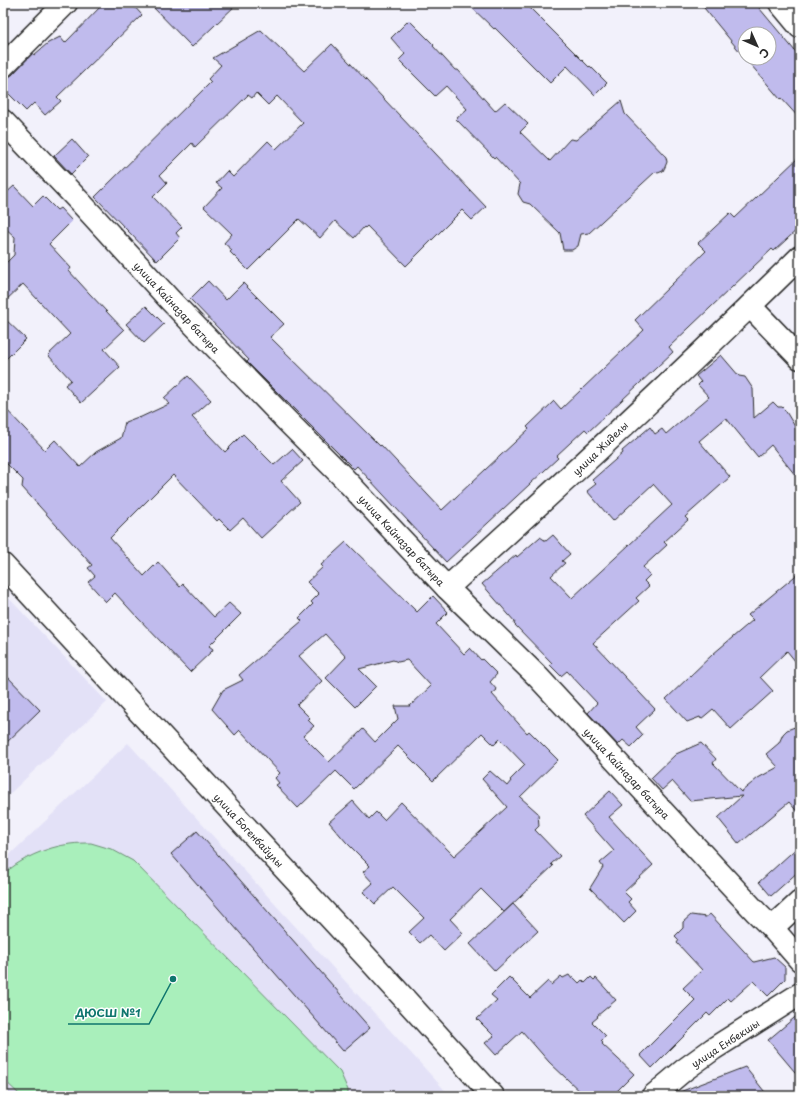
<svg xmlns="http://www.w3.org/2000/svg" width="803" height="1099" font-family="'Playpen Sans',sans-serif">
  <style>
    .built { fill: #e3e1f7 }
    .green { fill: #a9efbb; stroke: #6a8d73 }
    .building { fill: #c0bbed; stroke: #2b2b2b; fill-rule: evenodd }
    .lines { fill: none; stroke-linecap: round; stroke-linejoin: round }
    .minor-casing { stroke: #2b2b2b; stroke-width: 25 }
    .minor { stroke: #fff; stroke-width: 22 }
    .labels { text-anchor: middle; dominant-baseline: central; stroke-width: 3; stroke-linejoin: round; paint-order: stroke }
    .street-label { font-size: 10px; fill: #2b2b2b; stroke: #fff }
    .leader { fill: none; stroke: #0f766e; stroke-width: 1.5 }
    .callout-dot { fill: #0f766e; stroke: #fff; stroke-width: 1.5 }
    .callout-label { font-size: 11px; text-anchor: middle; font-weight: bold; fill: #0f766e; stroke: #fff; stroke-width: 3; stroke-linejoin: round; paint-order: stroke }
  </style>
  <rect width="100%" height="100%" fill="#f2f1fb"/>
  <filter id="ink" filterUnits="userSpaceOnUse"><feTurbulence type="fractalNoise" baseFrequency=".025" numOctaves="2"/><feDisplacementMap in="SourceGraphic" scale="8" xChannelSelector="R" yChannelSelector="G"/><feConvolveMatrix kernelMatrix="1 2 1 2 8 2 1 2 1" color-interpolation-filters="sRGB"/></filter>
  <g filter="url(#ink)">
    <g class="built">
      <polygon points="3,592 107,702 3,800"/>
      <polygon points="128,743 450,1096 3,1096 3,861"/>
    </g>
    <path class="green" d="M91,843L111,849L133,861L340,1072L348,1090V1096H21L3,1079V875C19,859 47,847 70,844C77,843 84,843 91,843Z"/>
    <g class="building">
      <polygon points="104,3 131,3 142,15 57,97 61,101 45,115 34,103 26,111 3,88 3,78 7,78 12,75 33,53 34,55 48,43 60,37 65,43"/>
      <polygon points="149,3 238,3 192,47"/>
      <polygon points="467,3 525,3 589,67 590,66 607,83 595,95 567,66 550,83 495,28 494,29"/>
      <polygon points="700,3 755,3 800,57 800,119 781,98 780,99 745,58 769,58 769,34 745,34 745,58"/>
      <polygon points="409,20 434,45 433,46 455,70 458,70 495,111 505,102 528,124 520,132 550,161 570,139 576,140 621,101 625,114 666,157 667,162 665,167 663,171 658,173 655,172 589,233 581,234 578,246 572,250 563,250 560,233 530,204 523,202 518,194 520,184 495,157 494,158 456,119 467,109 446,86 435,96 399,60 405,54 391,38"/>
      <polygon points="261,30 304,71 332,44 486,207 472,220 462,210 406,266 367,226 365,228 364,227 354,238 335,221 320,238 299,219 248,270 230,252 232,250 224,243 232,234 204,207 222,188 216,183 227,171 233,177 268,141 276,149 303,123 277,96 268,105 256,93 252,98 248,95 195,147 192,143 160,175 167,183 153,197 182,227 176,233 180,238 157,261 95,197 211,82 208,79 221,65 213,58"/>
      <polygon points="72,139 88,157 71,174 54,156"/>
      <polygon points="800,156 800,227 774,251 772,249 669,347 673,352 588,432 585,429 556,456 558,458 446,562 357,466 354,469 247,362 249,360 190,299 208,281 226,300 243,283 284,324 270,337 380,446 381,445 442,510 529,429 527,427 554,401 561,409 644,330 635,320 706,251 698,243 730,213 735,218"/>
      <polygon points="14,186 33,206 43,196 57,210 60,208 72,221 49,244 71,268 69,271 89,293 124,330 104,349 120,367 81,403 65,385 71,380 48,355 70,334 23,284 3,303 3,266 14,255 15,237 3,226 3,196"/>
      <polygon points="146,306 164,324 144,343 126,324"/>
      <polygon points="3,317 26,339 3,362"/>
      <polygon points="721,355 739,376 745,377 753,389 754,418 773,402 778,407 782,407 785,410 800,435 800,481 771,445 758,457 726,418 699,441 730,477 685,517 688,520 664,542 667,545 643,567 650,575 644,581 649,586 636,598 639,601 593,643 655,709 636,727 643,735 631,747 623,740 618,745 588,713 597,703 567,671 561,676 550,665 552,663 514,624 515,622 482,584 516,555 517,557 540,537 546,541 553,535 570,554 562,561 565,563 551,576 572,598 672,505 653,484 613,521 587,491 596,484 592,480 623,453 622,451 650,427 655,434 662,429 666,434 709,397 698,385 701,382 696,376"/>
      <polygon points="188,376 211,400 192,417 225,452 243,434 274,465 292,449 303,461 281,481 300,502 261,538 243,518 230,530 219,519 217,521 173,475 110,538 144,576 158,562 180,587 183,584 214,617 229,603 241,614 209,646 213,649 212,651 190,672 137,617 115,593 106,602 88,582 95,576 88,568 92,565 22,487 23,480 3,460 3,406 45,450 55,440 80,467 96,452 121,438 125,422 138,417 139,418 169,404 164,398"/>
      <path d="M346,542L417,612L433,596L448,612L436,624L464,654L470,648L481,660L482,659L497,674L490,682L497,690L492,694L527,733L529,731L558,760L520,797L538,813L539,826L535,830L560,856L551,864L553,866L504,912L481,889L450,919L463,933L444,951L429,935L420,943L409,932L424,918L393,887L375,904L363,892L373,883L363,872L370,866L346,842L329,822L353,801L369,819L376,812L384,820L401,802L454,856L507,807L482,779L490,771L507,786L511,781L510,780L525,765L500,739L494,745L482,733L433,781L398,746L354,789L336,771L298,808L276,785L279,783L275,778L280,773L240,730L235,735L212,709L223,690L243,680L239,675L302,621L299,618L313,604L311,602L319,594L307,582L323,567L321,565ZM325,634L346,657L326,678L355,707L376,686L359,669L393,660L398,662L407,660L431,686L410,706H395L398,719L375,742L363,729L329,762L303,736L314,726L308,720L310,718L297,705L322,681L299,656Z"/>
      <polygon points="800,572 800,667 787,651 760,677 773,691 731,729 713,709 701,719 700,717 687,722 666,699 713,654 753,620 748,615"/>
      <polygon points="3,672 40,710 3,746"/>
      <polygon points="800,725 800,815 789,802 739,844 718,818 742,796 690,801 672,781 662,790 651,778 676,754 701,743 716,759 713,763 741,792 758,778 778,767 766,754 779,743 783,734 787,730"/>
      <polygon points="610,791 623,805 609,817 653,865 624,892 631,899 628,902 636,911 624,923 590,888 603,867 600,863 614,851 583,816"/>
      <polygon points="197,831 370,1028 343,1051 171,854"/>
      <polygon points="800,845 800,870 771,896 759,882"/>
      <polygon points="513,904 538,931 495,971 470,944"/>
      <polygon points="710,914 754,962 774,957 785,967 785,979 768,996 753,981 731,1001 728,998 710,1016 707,1013 652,1068 640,1055 695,1000 683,988 702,970 677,943 679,940 675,936 683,928 683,922 691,915 706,917"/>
      <polygon points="569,975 572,979 573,977 579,983 582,980 585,983 591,977 594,980 596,978 616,1000 597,1016 598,1017 592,1022 606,1036 601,1041 603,1043 602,1044 634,1074 612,1096 585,1096 549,1062 522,1031 496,1055 485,1043 494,1036 477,1019 497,1000 491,995 509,977 530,998 548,981 551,985 561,976 563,978"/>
      <polygon points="800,1013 800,1078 768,1040"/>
      <polygon points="745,1067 768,1096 673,1096 677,1093"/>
    </g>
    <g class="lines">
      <defs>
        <g id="minor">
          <polyline points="780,3 800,27"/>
          <polyline points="3,66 66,3"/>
          <polyline points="3,121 82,204 170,300 286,420 340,474 447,588 537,676 756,912 772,928 800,960"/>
          <polyline points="750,306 800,358"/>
          <polyline points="3,565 372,963 493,1096"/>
          <path d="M447,588C567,480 685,370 800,257"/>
          <polyline points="772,928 800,902"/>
          <polyline points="653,1096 684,1070 713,1049 800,994"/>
        </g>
      </defs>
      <use href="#minor" class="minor-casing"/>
      <use href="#minor" class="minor"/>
    </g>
  </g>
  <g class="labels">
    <g class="street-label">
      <text transform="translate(177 307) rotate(47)">улица Кайназар батыра</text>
      <text transform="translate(600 448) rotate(-44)">улица Жиделы</text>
      <text transform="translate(402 540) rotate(47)">улица Кайназар батыра</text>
      <text transform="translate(627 773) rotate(47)">улица Кайназар батыра</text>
      <text transform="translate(249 830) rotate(47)">улица Богенбайулы</text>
      <text transform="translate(725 1043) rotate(-33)">улица Енбекшы</text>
    </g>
  </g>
  <path class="leader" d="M173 979L149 1024H68"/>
  <circle class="callout-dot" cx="173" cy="979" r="4"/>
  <g class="callout-label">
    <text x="108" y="1017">ДЮСШ №1</text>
  </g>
  <rect width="803" height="1099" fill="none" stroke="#fff" stroke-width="16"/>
  <rect x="8" y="8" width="787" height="1083" fill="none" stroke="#2b2b2b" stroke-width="1.5" filter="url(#ink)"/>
  <g transform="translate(757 46) rotate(135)"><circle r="19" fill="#ffffff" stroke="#aaaaaa"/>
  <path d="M0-3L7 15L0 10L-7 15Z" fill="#2b2b2b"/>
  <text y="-6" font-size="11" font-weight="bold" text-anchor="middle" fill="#2b2b2b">С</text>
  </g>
</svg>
